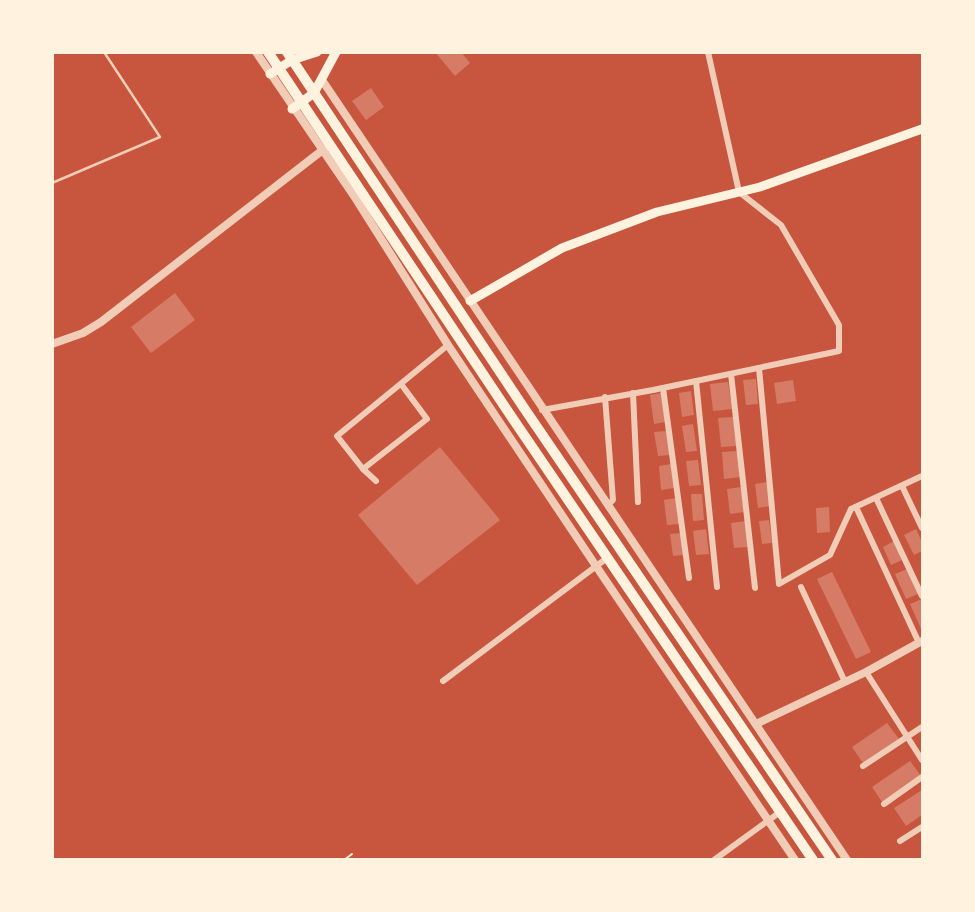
<svg xmlns="http://www.w3.org/2000/svg" width="975" height="912" font-family="'DM Sans',sans-serif">
  <style>
    .building { fill: #d67c66 }
    .lines { fill: none; stroke-linecap: round; stroke-linejoin: round }
    .path { stroke: #fff3e0; stroke-width: 2 }
    .service { stroke: #f1ccb7; stroke-width: 2.5 }
    .minor { stroke: #f1ccb7; stroke-width: 6 }
    .tertiary { stroke: #f1ccb7; stroke-width: 8 }
    .secondary { stroke: #fff3e0; stroke-width: 9 }
    .trunk { stroke: #fff3e0; stroke-width: 10 }
  </style>
  <rect width="100%" height="100%" fill="#c8553d"/>
  <g class="building">
    <polygon points="435,52 461,52 470,63 455,76"/>
    <polygon points="371,88 384,107 366,120 352,101"/>
    <polygon points="175,293 195,320 151,353 131,327"/>
    <polygon points="756,379 758,404 746,405 743,380"/>
    <polygon points="793,380 796,401 777,404 774,383"/>
    <polygon points="728,382 732,409 713,411 710,384"/>
    <polygon points="691,391 694,415 682,417 679,393"/>
    <polygon points="661,393 665,422 654,424 650,395"/>
    <polygon points="733,417 737,446 721,447 718,418"/>
    <polygon points="693,424 697,451 686,452 682,426"/>
    <polygon points="666,431 670,455 658,456 654,432"/>
    <polygon points="440,447 500,520 417,585 358,515"/>
    <polygon points="738,451 740,477 724,479 722,452"/>
    <polygon points="698,460 701,485 689,486 686,461"/>
    <polygon points="671,464 674,488 661,490 659,466"/>
    <polygon points="767,482 770,506 758,508 755,484"/>
    <polygon points="741,487 744,512 730,514 727,489"/>
    <polygon points="691,494 702,494 704,520 693,521"/>
    <polygon points="676,498 679,524 667,525 664,500"/>
    <polygon points="829,507 830,532 817,533 816,508"/>
    <polygon points="769,520 772,543 762,544 759,521"/>
    <polygon points="745,521 748,547 734,548 731,523"/>
    <polygon points="706,529 709,554 696,555 693,531"/>
    <polygon points="916,529 922,542 922,551 914,555 904,535"/>
    <polygon points="681,533 683,555 673,556 670,534"/>
    <polygon points="894,541 902,560 891,565 883,547"/>
    <polygon points="907,569 918,594 906,599 895,574"/>
    <polygon points="832,572 871,652 856,659 817,579"/>
    <polygon points="922,599 922,631 910,604"/>
    <polygon points="887,723 899,739 863,763 852,747"/>
    <polygon points="910,761 921,776 882,802 872,787"/>
    <polygon points="922,790 922,815 906,826 894,808"/>
  </g>
  <g class="lines">
    <polyline class="path" points="344,860 352,854"/>
    <polyline class="service" points="52,183 160,137 104,52"/>
    <g class="minor">
      <polyline points="759,368 779,584 830,555 851,509 922,476"/>
      <polyline points="731,374 755,588"/>
      <polyline points="696,381 717,587"/>
      <polyline points="663,388 689,578"/>
      <polyline points="633,393 638,502"/>
      <polyline points="605,397 613,500 608,505"/>
      <polyline points="542,410 653,390 839,351 839,325 781,225 739,192 708,52"/>
      <polyline points="363,469 427,419 401,384"/>
      <polyline points="376,481 363,469 337,436 448,345"/>
      <polyline points="902,486 922,528"/>
      <polyline points="876,498 922,596"/>
      <polyline points="856,507 919,643"/>
      <polyline points="801,587 845,682"/>
      <polyline points="866,672 922,760"/>
      <polyline points="443,681 607,558"/>
      <polyline points="863,766 922,727"/>
      <polyline points="884,804 922,777"/>
      <polyline points="900,841 922,827"/>
      <polyline points="714,860 780,812"/>
    </g>
    <g class="tertiary">
      <polyline points="256,52 356,199 448,345 596,566 795,860"/>
      <polyline points="322,80 847,860"/>
      <polyline points="52,344 83,333 101,322 324,149"/>
      <polyline points="756,724 866,672 922,641"/>
    </g>
    <g class="secondary">
      <polyline points="270,74 292,60 317,52"/>
      <polyline points="292,109 314,93 336,52"/>
      <polyline points="470,301 562,248 657,212 760,187 922,129"/>
    </g>
    <g class="trunk">
      <polyline points="268,52 511,416 813,860"/>
      <polyline points="287,52 524,408 832,860"/>
    </g>
  </g>
  <rect width="975" height="912" fill="none" stroke="#fff3e0" stroke-width="108"/>
</svg>
